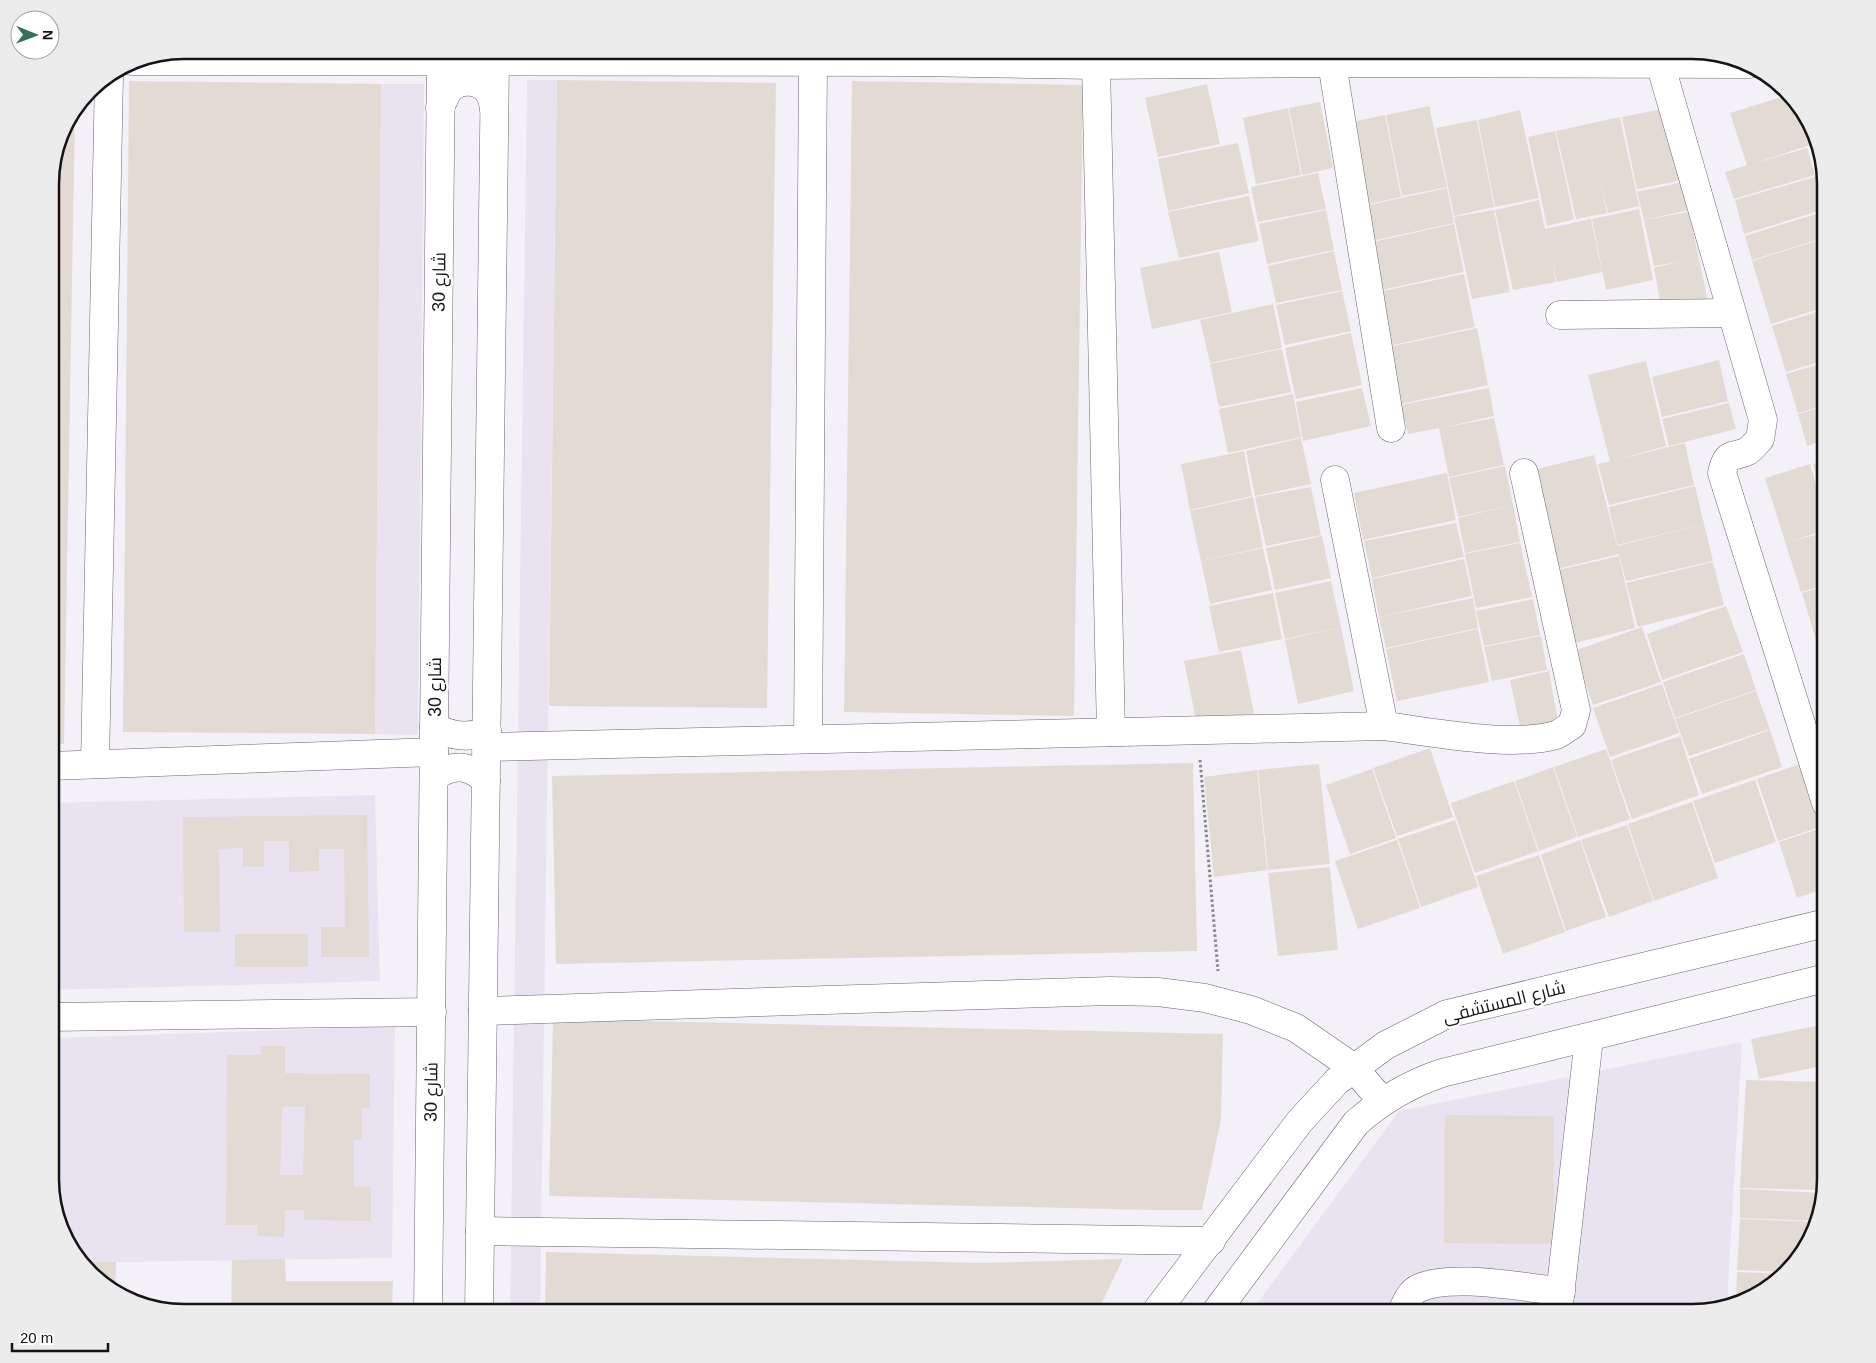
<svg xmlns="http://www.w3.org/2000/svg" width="1876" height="1363" font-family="Helvetica,Cairo,sans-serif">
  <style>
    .built { fill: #e9e2f1 }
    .building { fill: #e1dbd4; fill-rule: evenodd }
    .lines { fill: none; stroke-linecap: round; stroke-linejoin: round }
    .minor-casing { stroke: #69666d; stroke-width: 29 }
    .path { stroke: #88858b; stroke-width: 3; stroke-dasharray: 2.5 2.5; stroke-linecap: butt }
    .minor { stroke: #fff; stroke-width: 28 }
    .labels { text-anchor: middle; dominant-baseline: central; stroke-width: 5; stroke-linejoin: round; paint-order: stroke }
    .street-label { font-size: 18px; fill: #151316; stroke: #fff }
    .rim { fill: none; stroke: #151316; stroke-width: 2.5 }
  </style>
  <rect width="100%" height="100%" fill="#f4f0f8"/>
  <g class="built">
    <polygon points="527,80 557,80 540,1313 510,1313"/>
    <polygon points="381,84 424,84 418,735 375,734"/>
    <polygon points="375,795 380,981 50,990 50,803"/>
    <polygon points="395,1026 392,1258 116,1262 115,1293 102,1286 68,1246 53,1197 58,1038"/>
    <polygon points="1742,1042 1727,1305 1693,1313 1250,1313 1399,1111"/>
  </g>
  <g class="building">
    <polygon points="557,80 776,83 767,708 549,706"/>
    <polygon points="129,81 381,84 375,734 123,732"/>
    <polygon points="852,81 1083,85 1074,716 844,712"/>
    <polygon points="1207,84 1220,144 1158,157 1145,98"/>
    <polygon points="1788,95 1798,107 1810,145 1752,164 1807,148 1815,175 1734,199 1725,172 1747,165 1730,113"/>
    <polygon points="1320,102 1333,168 1302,175 1289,108"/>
    <polygon points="1429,106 1447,187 1402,196 1386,115"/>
    <polygon points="1288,108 1301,175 1256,184 1243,118"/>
    <polygon points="1667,108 1683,180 1637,189 1622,117"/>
    <polygon points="75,110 64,744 50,743 50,175 60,132"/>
    <polygon points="1520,110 1539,198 1495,207 1478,120"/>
    <polygon points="1803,113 1812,124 1821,163 1818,163"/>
    <polygon points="1385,115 1401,197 1359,206 1342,124"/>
    <polygon points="1620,117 1639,206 1608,213 1599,177 1607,213 1576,219 1556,131"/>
    <polygon points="1477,120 1494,207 1454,216 1436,128"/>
    <polygon points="1555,131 1574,219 1547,226 1528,137"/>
    <polygon points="1238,143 1249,193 1168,211 1158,159"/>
    <polygon points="1821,164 1826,190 1821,191 1814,166"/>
    <polygon points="1318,173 1326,209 1258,222 1251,187"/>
    <polygon points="1815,177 1825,209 1744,234 1735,200"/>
    <polygon points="1683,182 1689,210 1644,220 1637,192"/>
    <polygon points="1447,188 1454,223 1367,242 1360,207"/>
    <polygon points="1249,196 1259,241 1179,258 1168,212"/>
    <polygon points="1539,200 1545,229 1591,219 1602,272 1557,282 1552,259 1556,282 1513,290 1495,210"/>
    <polygon points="1639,209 1653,280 1606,290 1592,219"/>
    <polygon points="1326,210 1334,250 1267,264 1259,224"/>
    <polygon points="1494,210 1510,292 1472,299 1454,217"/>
    <polygon points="1825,211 1826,237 1752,260 1745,236"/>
    <polygon points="1689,212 1708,302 1662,312 1654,268 1678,262 1654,266 1644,220"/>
    <polygon points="1454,224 1464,272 1377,291 1368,243"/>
    <polygon points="1826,238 1826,307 1771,324 1752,261"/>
    <polygon points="1334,251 1342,290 1276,303 1268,266"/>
    <polygon points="1219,252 1232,312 1152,329 1140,268"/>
    <polygon points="1464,274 1475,327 1389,346 1378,292"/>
    <polygon points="1342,291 1351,331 1285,345 1276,305"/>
    <polygon points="1273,304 1282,348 1210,363 1200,320"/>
    <polygon points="1826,309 1826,360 1786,372 1772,326"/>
    <polygon points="1477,328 1488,385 1401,404 1389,347"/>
    <polygon points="1351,333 1362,385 1296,399 1285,348"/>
    <polygon points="1282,349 1291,392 1219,407 1210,364"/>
    <polygon points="1719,360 1728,401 1662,417 1652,377"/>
    <polygon points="1646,361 1666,446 1615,460 1685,443 1694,485 1609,505 1598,464 1610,461 1588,375"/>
    <polygon points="1826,362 1826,405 1798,413 1786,374"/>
    <polygon points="1362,388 1371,426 1303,441 1296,402"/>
    <polygon points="1489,388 1494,416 1442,428 1494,418 1504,465 1449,477 1439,428 1408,434 1401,405"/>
    <polygon points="1293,394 1301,437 1228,453 1219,409"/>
    <polygon points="1729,403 1736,429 1669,446 1662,419"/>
    <polygon points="1826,406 1826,440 1807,446 1798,414"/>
    <polygon points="1301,438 1311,484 1255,496 1246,451"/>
    <polygon points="1244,451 1252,496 1190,510 1181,464"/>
    <polygon points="1594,455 1617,546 1704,524 1713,561 1626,581 1619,554 1549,571 1525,472"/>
    <polygon points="1826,460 1826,506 1813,464"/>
    <polygon points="1810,464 1826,518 1826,530 1789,542 1826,532 1826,585 1801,592 1765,478"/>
    <polygon points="1505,466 1513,505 1458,517 1449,478"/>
    <polygon points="1447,473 1456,520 1363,540 1354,493"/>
    <polygon points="1695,486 1704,524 1617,545 1609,507"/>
    <polygon points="1311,487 1321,535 1266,546 1255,497"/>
    <polygon points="1253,497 1263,547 1201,561 1190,511"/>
    <polygon points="1513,505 1520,542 1465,553 1458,518"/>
    <polygon points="1456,523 1464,557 1372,578 1364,541"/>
    <polygon points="1322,536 1331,578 1275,590 1266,548"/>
    <polygon points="1520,543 1532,597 1476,608 1465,554"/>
    <polygon points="1263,548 1272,590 1210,604 1201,561"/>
    <polygon points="1619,556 1635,628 1567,645 1550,572"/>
    <polygon points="1464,559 1472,596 1379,617 1372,579"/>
    <polygon points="1713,562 1724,605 1638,627 1626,583"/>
    <polygon points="1331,581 1341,627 1285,639 1275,593"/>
    <polygon points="1826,586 1826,634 1815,637 1802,593"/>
    <polygon points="1273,593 1282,639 1219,652 1209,606"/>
    <polygon points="1473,598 1478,628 1386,648 1379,617"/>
    <polygon points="1533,599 1540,635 1484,646 1476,611"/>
    <polygon points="1726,606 1743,652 1662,680 1647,634"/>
    <polygon points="1341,627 1354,691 1298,704 1285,640"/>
    <polygon points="1642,627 1661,682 1593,705 1574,651"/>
    <polygon points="1478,629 1489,682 1397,701 1386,649"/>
    <polygon points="1826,635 1826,675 1825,675 1815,638"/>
    <polygon points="1541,636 1547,670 1492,681 1484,647"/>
    <polygon points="1241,650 1254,713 1197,725 1184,661"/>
    <polygon points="1744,654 1756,690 1675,718 1663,682"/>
    <polygon points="1549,671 1558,722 1521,731 1510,680"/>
    <polygon points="1662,684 1679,733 1610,757 1593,708"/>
    <polygon points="1756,691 1770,729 1689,756 1675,719"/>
    <polygon points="1770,730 1782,767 1702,794 1689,759"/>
    <polygon points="1680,736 1699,795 1632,819 1611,760"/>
    <polygon points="1430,748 1453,817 1397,836 1373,768"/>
    <polygon points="1606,749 1630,819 1578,837 1554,767"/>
    <polygon points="1193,763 1197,951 556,964 552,776"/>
    <polygon points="1803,763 1823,826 1778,841 1757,779"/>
    <polygon points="1319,764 1330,864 1268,870 1258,770"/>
    <polygon points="1553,767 1577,837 1539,851 1515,781"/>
    <polygon points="1372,769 1396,838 1350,854 1326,785"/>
    <polygon points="1257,770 1267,870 1214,877 1204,777"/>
    <polygon points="1755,780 1776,842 1715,863 1693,801"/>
    <polygon points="1514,781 1538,851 1475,873 1451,803"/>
    <polygon points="1692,802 1718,878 1654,901 1628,824"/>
    <polygon points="367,815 369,957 321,957 321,927 345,927 344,849 319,849 319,871 289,872 289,841 264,841 264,867 243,867 243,848 219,849 220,932 184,932 183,817"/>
    <polygon points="1455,820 1478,887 1421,907 1398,839"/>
    <polygon points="1627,825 1653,901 1609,917 1581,840"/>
    <polygon points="1824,827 1826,888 1797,898 1779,842"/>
    <polygon points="1397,840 1420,908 1358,929 1335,861"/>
    <polygon points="1580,840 1606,917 1566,931 1541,855"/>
    <polygon points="1539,855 1565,932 1503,954 1476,876"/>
    <polygon points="1330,867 1338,950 1278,956 1268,873"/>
    <rect x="235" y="934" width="73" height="33"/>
    <polygon points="553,1019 1223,1034 1221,1119 1202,1210 1152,1210 549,1196"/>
    <polygon points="1826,1024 1826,1065 1759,1079 1751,1039"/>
    <path d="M261,1046H285V1073L370,1074V1109L362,1108V1140H354V1186L371,1187V1221L304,1220V1210H285L284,1237L257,1236L258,1225H226L227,1055H261ZM282,1107H305L303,1175H280Z"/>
    <polygon points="1746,1080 1826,1082 1824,1190 1740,1188"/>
    <polygon points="1445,1115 1554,1116 1553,1244 1444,1243"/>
    <polygon points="1740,1189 1824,1193 1819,1221 1740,1218"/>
    <polygon points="1740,1219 1819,1222 1799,1261 1785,1272 1737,1270"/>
    <polygon points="546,1252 981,1263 1123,1259 1097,1313 545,1313"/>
    <polygon points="285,1259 286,1281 393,1281 392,1313 231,1313 232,1260"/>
    <polygon points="81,1262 116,1262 115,1293 102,1286"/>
    <polygon points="1737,1272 1783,1274 1752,1299 1736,1303"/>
  </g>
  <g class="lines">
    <defs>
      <g id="minor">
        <polyline points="132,61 915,62 1096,65 1332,63 1749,64"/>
        <polyline points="1332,63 1391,428"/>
        <path d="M1660,63L1763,420L1760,439C1756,443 1752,448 1748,451C1732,459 1727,450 1722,473L1826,803"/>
        <polyline points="1096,65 1111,732"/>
        <path d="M440,108C443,102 445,95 449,90C460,77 482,80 490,94C493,99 493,104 494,109"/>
        <polyline points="1560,315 1732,313"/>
        <polyline points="1335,480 1384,726"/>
        <path d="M434,727C451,736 469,739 487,731"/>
        <polyline points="808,739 813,62"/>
        <path d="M486,747L1384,726C1432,732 1510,748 1556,735C1561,733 1567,728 1572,725L1576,710L1524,473"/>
        <polyline points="95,764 109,76"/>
        <polyline points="50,766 434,752"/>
        <path d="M434,778C450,763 471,764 486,781"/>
        <polyline points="483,1011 1110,991 1158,992 1205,998 1251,1010 1296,1028 1354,1068 1382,1101"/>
        <polyline points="50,1017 432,1012"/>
        <polyline points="480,1231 1211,1241"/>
        <polyline points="428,1313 441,61"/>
        <polyline points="479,1313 495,61"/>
        <polyline points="1155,1313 1300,1121 1337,1081 1386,1045 1447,1014 1826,923"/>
        <path d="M1215,1313L1356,1123C1382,1100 1409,1084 1442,1073L1826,978"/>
        <path d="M1402,1313C1404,1305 1411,1291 1419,1288C1452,1273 1524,1288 1561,1291"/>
        <polyline points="1558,1313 1589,1038"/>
      </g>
    </defs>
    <use href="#minor" class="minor-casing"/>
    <polyline class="path" points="1200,760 1218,971"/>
    <use href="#minor" class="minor"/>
  </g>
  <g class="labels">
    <g class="street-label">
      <text transform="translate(439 282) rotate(-89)">شارع 30</text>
      <text transform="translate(435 687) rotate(-90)">شارع 30</text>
      <text transform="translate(1504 1002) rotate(-14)">شارع المستشفى</text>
      <text transform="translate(431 1092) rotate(-89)">شارع 30</text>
    </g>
  </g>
  <path d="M0 0H1876V1363H0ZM184 59H1692A125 125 0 0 1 1817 184V1179A125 125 0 0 1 1692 1304H184A125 125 0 0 1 59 1179V184A125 125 0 0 1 184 59Z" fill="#ececec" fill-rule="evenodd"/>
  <path class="rim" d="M184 59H1692A125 125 0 0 1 1817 184V1179A125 125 0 0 1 1692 1304H184A125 125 0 0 1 59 1179V184A125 125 0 0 1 184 59Z"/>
  <g transform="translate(35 35) rotate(91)"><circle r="24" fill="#ffffff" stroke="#a1a1a2"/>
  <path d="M0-4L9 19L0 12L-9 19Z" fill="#317160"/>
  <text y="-8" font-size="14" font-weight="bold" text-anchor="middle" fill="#151316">N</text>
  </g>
  <path d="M12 1343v8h96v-8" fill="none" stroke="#151316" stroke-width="2.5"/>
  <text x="20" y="1343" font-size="15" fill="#151316" stroke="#ffffff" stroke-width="4" paint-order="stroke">20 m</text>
</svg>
